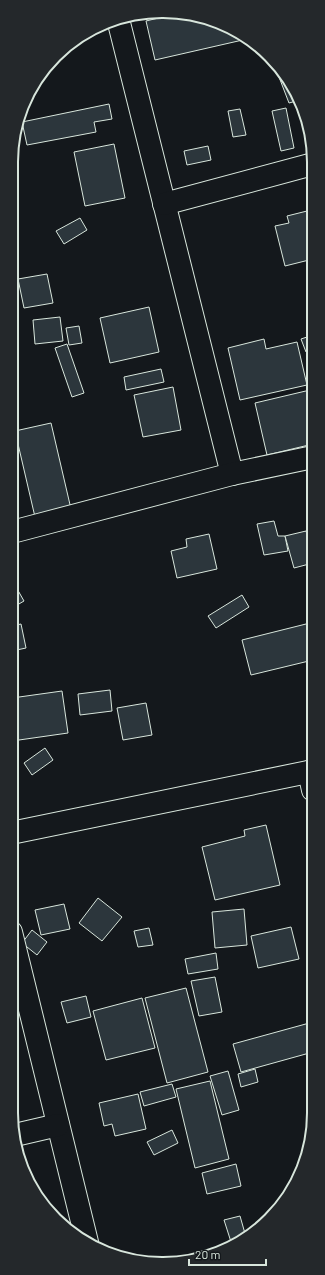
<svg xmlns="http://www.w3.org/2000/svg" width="325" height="1275" font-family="Barlow,sans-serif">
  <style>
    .building { fill: #2c363c; stroke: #d8e6dc }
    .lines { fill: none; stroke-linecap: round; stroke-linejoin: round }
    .street-casing { stroke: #d8e6dc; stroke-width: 24 }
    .street { stroke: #14181c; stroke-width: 22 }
    .rim { fill: none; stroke: #d8e6dc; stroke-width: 2 }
  </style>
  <rect width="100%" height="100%" fill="#14181c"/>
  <g class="building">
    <polygon points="183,12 230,27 247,39 155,60 146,21"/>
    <polygon points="284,76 298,96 300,100 289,103 279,77"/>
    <polygon points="109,104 112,119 94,122 96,132 27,145 22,122"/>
    <polygon points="286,108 294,148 281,151 272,111"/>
    <polygon points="240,109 246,135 233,137 228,111"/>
    <polygon points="114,144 125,198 85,206 74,152"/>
    <polygon points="208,146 211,160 187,165 184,151"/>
    <polygon points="311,210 313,215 313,259 285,266 275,226 289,223 287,216"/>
    <polygon points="80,218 87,230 64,244 56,231"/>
    <polygon points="47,274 53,303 24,308 18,279"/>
    <polygon points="149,307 159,352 110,363 100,318"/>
    <polygon points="60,317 63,341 35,344 33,320"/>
    <polygon points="79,326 82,343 69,345 66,328"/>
    <polygon points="313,335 313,350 306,352 301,339"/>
    <polygon points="264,339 266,349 297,342 307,385 240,400 228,348"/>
    <polygon points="67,344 84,393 72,397 55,348"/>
    <polygon points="161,369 164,382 126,390 124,377"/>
    <polygon points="12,373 16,390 12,391"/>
    <polygon points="173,387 181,430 143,437 134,395"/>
    <polygon points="310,390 313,402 313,444 267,455 255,403"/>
    <polygon points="51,423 71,509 35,517 15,431"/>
    <polygon points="12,497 18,522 12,524"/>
    <polygon points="274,521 278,536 285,536 288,551 264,555 257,524"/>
    <polygon points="306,531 313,555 313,563 294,568 285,536"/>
    <polygon points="209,534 217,569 177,578 171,551 187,547 186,539"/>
    <polygon points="12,580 24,601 12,608"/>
    <polygon points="242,595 249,607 216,628 208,616"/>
    <polygon points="310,623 313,634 313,660 251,675 242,640"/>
    <polygon points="21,624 26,648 12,651 12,626"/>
    <polygon points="110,690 112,711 80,715 78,694"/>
    <polygon points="62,691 68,733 12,741 12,698"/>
    <polygon points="146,703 152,735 123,740 117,708"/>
    <polygon points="45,748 53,760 32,775 24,763"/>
    <polygon points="266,825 280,885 215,900 202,847 245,836 244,830"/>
    <polygon points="98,898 122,917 102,941 79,923"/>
    <polygon points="64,904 70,929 41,935 35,910"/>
    <polygon points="244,909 247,945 215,948 212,912"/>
    <polygon points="291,927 299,959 258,968 251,936"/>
    <polygon points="149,928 153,945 138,947 134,931"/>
    <polygon points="32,930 47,942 37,955 22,943"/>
    <polygon points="216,953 218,969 188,974 185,959"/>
    <polygon points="215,977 222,1012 199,1016 191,981"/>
    <polygon points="186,988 208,1072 167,1083 145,998"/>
    <polygon points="86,996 91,1017 67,1023 61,1002"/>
    <polygon points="142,998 155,1048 106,1060 93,1011"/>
    <polygon points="313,1022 313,1052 241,1072 233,1044"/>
    <polygon points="255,1069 258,1082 241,1087 238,1074"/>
    <polygon points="228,1071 239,1110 222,1115 210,1076"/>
    <polygon points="210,1081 229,1159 195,1168 176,1089"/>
    <polygon points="172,1084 176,1097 144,1106 140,1092"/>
    <polygon points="138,1094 146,1129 115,1136 112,1124 104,1126 99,1103"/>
    <polygon points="172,1130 178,1143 154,1155 147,1142"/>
    <polygon points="236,1164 241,1186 207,1194 202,1173"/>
    <polygon points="240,1216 246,1237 232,1245 224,1220"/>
  </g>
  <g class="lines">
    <defs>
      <g id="street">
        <polyline points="118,19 232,474"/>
        <polyline points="164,204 313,164"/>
        <polyline points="12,532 232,474 313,457"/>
        <polyline points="309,772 313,790"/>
        <polyline points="11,833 313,771"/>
        <polyline points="11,932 87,1242"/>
        <polyline points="15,1135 58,1125"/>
      </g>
    </defs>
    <use href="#street" class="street-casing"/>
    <use href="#street" class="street"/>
  </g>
  <path d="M0 0H325V1275H0ZM162 18H163A144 144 0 0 1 307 162V1113A144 144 0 0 1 163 1257H162A144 144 0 0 1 18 1113V162A144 144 0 0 1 162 18Z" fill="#24282b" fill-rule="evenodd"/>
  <path class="rim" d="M162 18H163A144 144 0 0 1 307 162V1113A144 144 0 0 1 163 1257H162A144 144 0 0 1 18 1113V162A144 144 0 0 1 162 18Z"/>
  <path d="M189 1259v6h77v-6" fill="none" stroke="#d8e6dc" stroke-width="2"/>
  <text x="195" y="1259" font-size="12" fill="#d8e6dc" stroke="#14181c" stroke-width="3" paint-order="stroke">20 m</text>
</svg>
